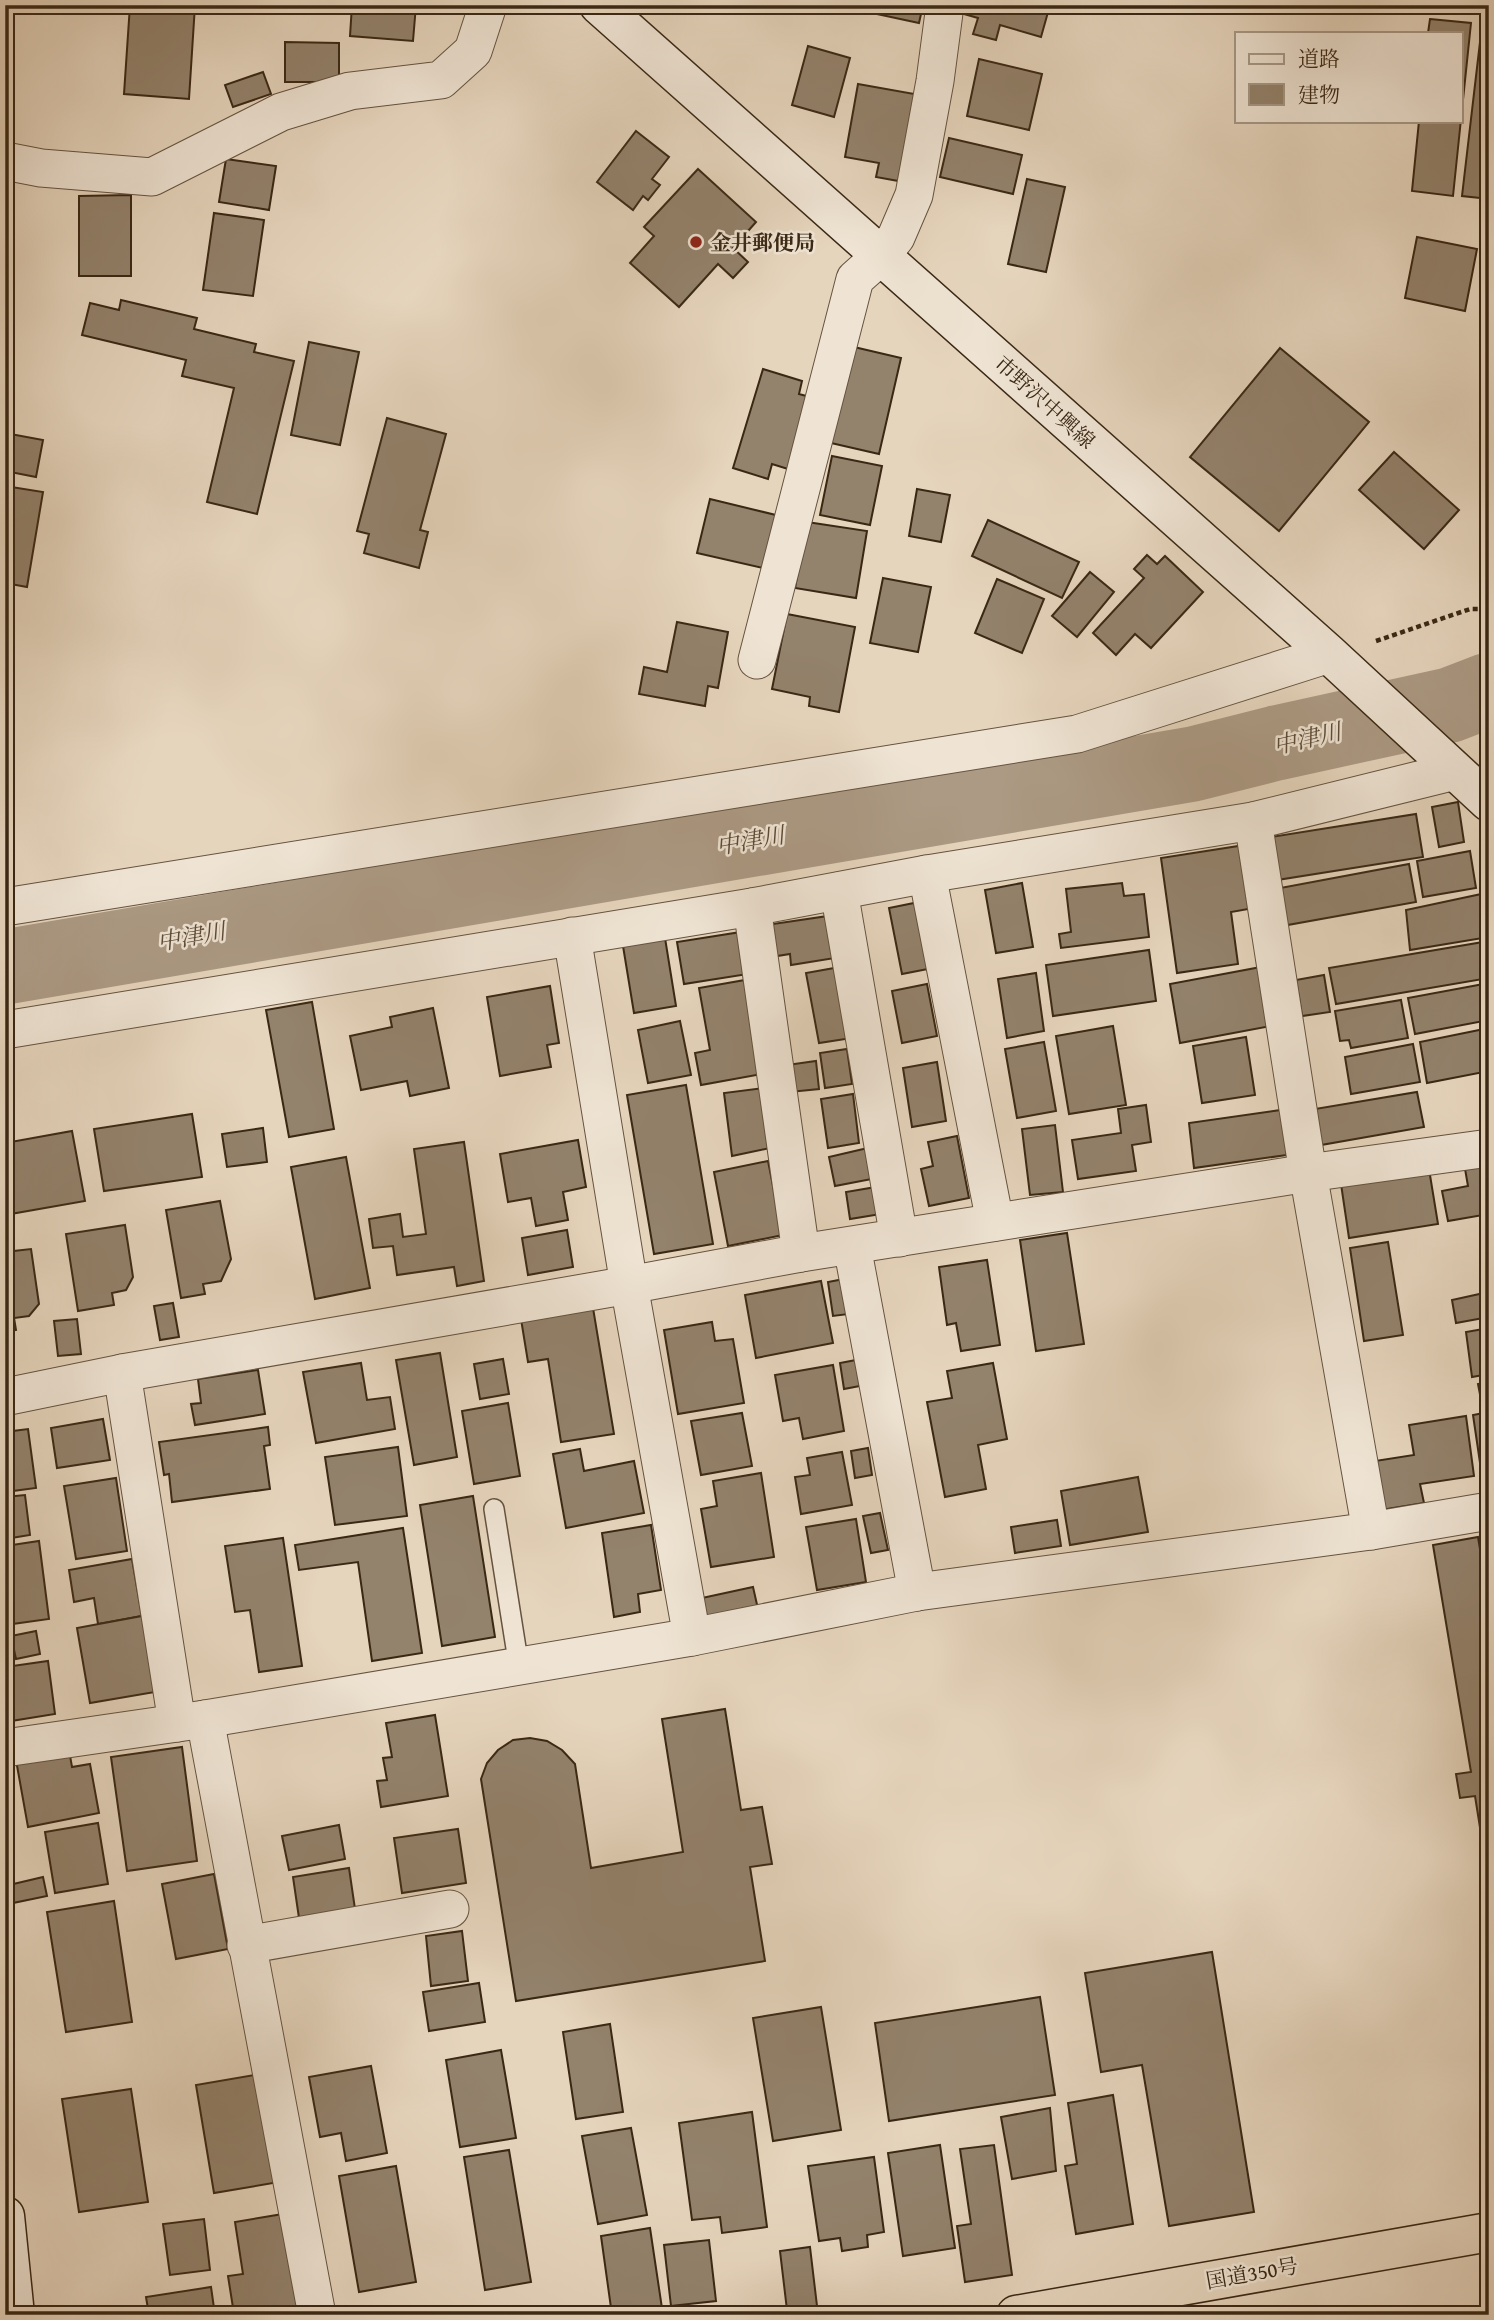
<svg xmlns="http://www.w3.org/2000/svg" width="1494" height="2320" font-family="'Gentium Book Plus','Noto Serif JP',serif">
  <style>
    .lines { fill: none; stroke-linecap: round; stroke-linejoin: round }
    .river { stroke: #ac9a84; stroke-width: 75 }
    .building { fill: #93826c; stroke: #3a2815; stroke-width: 2 }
    .lane-casing { stroke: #65533f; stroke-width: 22 }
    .street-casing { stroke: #65533f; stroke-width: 39 }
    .secondary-casing { stroke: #3a2815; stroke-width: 41 }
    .highway-casing { stroke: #3a2815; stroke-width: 41 }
    .path { stroke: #3a2815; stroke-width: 4.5; stroke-dasharray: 5 3.5; stroke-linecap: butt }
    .lane { stroke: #efe4d4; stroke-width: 19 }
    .street { stroke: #efe4d4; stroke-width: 37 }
    .secondary { stroke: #efe4d4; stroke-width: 38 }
    .highway { stroke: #e6d5bd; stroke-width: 38 }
    .poi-dot { fill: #8f2418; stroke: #efe4d4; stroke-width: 2.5 }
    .labels { text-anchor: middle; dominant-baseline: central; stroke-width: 5; stroke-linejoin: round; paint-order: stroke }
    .poi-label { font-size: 21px; font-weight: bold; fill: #3a2815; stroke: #efe4d4; text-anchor: start }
    .street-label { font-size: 21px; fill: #3a2815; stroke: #efe4d4 }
    .water-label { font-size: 23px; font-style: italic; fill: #5c4a36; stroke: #efe4d4 }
  </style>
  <rect width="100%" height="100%" fill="#e6d5bd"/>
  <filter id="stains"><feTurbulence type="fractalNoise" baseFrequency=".00286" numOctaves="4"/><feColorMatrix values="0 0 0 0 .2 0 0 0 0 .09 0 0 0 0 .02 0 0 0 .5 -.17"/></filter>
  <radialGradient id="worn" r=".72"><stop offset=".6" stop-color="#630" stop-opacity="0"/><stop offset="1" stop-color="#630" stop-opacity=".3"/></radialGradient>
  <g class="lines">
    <polyline class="river" points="5,967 1193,764 1276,743 1450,705 1489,690"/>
  </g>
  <g class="building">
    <polygon points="130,5 195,5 189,99 124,94"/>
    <polygon points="244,5 282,5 281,10 244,7"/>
    <polygon points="352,5 416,5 413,41 350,36"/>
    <polygon points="873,5 923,5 919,23 872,13"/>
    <polygon points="966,5 1050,5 1041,37 1000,25 996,40 973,34 978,18 964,14"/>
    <polygon points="1429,5 1489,5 1489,11 1429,7"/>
    <polygon points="1430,19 1471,23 1453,196 1412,191 1419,121 1461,121 1461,33 1428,33"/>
    <polygon points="1482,25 1489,26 1489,199 1462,196"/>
    <polygon points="285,42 339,43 339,82 285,82"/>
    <polygon points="808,46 850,58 834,117 792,105"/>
    <polygon points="979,59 1042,74 1029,130 967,116"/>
    <polygon points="263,72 271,94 233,107 225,85"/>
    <polygon points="858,84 920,95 904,182 876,177 879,163 845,157"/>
    <polygon points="636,131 669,157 652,179 660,185 648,200 643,196 633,210 597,182"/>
    <polygon points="949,138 1022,155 1013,194 940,177"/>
    <polygon points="226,159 276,166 269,210 219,202"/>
    <polygon points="698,169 756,222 733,248 748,262 733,278 718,264 679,307 630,263 654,236 644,227"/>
    <polygon points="1027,179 1065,187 1046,272 1008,264"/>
    <polygon points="131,195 131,276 79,276 79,196"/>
    <polygon points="214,213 264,220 253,296 203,290"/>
    <polygon points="1417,237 1477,249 1465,311 1405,298"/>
    <polygon points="121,300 197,318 194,329 256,344 254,352 294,361 257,514 207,502 234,388 182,376 186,360 82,335 90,303 119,310"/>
    <polygon points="309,342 359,352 340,445 291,435"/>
    <polygon points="854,347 901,358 879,454 831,443"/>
    <polygon points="1280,348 1369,422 1279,531 1190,457"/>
    <polygon points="763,369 802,381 799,394 810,397 788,469 772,464 768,479 733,468"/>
    <polygon points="387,418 446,434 420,530 428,532 419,568 364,553 369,534 357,531"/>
    <polygon points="5,433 43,440 36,477 5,471"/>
    <polygon points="1394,452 1459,510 1424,549 1359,490"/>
    <polygon points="832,456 882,466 870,525 820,515"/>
    <polygon points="5,486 43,492 27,587 5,583"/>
    <polygon points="917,489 950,495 941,542 909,536"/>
    <polygon points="710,499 780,516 767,569 697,553"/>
    <polygon points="988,520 1079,562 1062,598 972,556"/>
    <polygon points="807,522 867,531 856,598 795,588"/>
    <polygon points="1147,555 1157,564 1165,556 1203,592 1151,648 1135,634 1116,655 1093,633 1144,578 1134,569"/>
    <polygon points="1090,572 1114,592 1077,637 1052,616"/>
    <polygon points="883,578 931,587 918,652 870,643"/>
    <polygon points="997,579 1044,599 1022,653 975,633"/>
    <polygon points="787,614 855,627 839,712 809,706 810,697 772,689"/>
    <polygon points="677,622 728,632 718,688 708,686 705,706 639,694 644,667 667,672"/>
    <polygon points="1458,802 1464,842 1439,847 1432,807"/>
    <polygon points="1416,814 1423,857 1277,880 1271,837"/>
    <polygon points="1245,845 1254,908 1231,912 1238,964 1177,973 1161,858"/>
    <polygon points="1470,851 1476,888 1423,897 1417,861"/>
    <polygon points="1409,864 1416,902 1282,926 1275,889"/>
    <polygon points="1022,883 1033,947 996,953 985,890"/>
    <polygon points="1122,883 1124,896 1144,894 1149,937 1061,948 1059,934 1071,932 1066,889"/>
    <polygon points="1486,893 1489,908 1489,937 1410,950 1406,910"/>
    <polygon points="919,902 933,968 902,974 889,908"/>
    <polygon points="828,916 835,958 791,965 790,954 771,957 766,925"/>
    <polygon points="741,932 748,974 684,984 677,942"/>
    <polygon points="665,938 676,1006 634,1013 623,946"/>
    <polygon points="1489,941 1489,978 1336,1004 1329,968"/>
    <polygon points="1149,950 1156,1001 1053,1016 1046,965"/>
    <polygon points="840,967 852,1038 819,1043 806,973"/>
    <polygon points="1261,967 1271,1026 1180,1043 1170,984"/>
    <polygon points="1036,973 1044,1031 1007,1038 998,979"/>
    <polygon points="1324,975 1330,1012 1302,1016 1296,980"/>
    <polygon points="745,980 762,1074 701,1085 695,1053 710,1050 699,988"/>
    <polygon points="1489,983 1489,1020 1415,1034 1408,998"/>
    <polygon points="927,984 937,1036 902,1043 892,991"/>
    <polygon points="550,986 559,1043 547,1045 551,1067 500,1076 487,997"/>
    <polygon points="1401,1000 1408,1038 1351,1048 1349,1040 1340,1041 1335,1011"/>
    <polygon points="312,1002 334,1129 289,1137 266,1010"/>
    <polygon points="433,1008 449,1088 410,1096 407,1081 361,1090 350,1036 392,1027 390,1017"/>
    <polygon points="680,1021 691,1075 648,1083 638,1030"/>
    <polygon points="1113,1026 1126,1105 1069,1114 1056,1036"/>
    <polygon points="1489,1028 1489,1071 1427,1083 1420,1042"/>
    <polygon points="1246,1037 1255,1095 1202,1103 1193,1046"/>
    <polygon points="1044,1042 1056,1111 1017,1118 1005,1049"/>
    <polygon points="1413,1044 1420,1082 1351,1094 1345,1057"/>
    <polygon points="847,1049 852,1084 825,1088 820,1053"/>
    <polygon points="816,1061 819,1089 790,1092 787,1065"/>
    <polygon points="937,1062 946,1121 912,1127 903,1068"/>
    <polygon points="686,1085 713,1244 654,1254 627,1095"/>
    <polygon points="764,1088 770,1148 732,1156 724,1093"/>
    <polygon points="1417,1092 1424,1127 1321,1145 1315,1109"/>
    <polygon points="853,1094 859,1143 828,1148 821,1099"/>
    <polygon points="1146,1105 1151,1142 1132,1145 1136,1171 1078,1179 1072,1140 1121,1133 1118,1109"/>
    <polygon points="1281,1110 1287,1155 1194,1168 1189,1123"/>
    <polygon points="192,1114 202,1177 104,1191 94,1129"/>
    <polygon points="1055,1125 1063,1192 1030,1195 1022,1129"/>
    <polygon points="263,1128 267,1162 227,1167 222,1134"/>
    <polygon points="72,1131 85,1201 5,1215 5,1143"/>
    <polygon points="957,1136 969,1198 929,1206 921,1169 933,1166 928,1142"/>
    <polygon points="578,1140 586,1187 563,1192 568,1220 536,1226 531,1198 508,1202 500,1154"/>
    <polygon points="464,1142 484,1281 457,1286 454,1267 397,1275 393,1246 373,1248 369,1219 400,1214 403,1237 426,1234 414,1149"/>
    <polygon points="872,1147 877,1178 835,1186 829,1157"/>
    <polygon points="346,1157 370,1288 315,1299 291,1167"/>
    <polygon points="1489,1158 1489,1214 1448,1221 1442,1191 1468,1186 1464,1163"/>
    <polygon points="768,1161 783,1235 728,1246 714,1172"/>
    <polygon points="1429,1169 1438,1224 1349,1238 1341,1184"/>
    <polygon points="876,1187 881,1214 850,1219 846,1192"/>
    <polygon points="220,1201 231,1259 221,1281 203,1284 205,1294 181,1298 166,1210"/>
    <polygon points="125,1225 133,1277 126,1290 112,1293 114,1305 78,1311 66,1234"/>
    <polygon points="567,1230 573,1267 528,1275 522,1238"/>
    <polygon points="1067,1233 1084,1344 1036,1351 1020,1240"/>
    <polygon points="1388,1242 1403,1335 1364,1341 1350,1248"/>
    <polygon points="31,1249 39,1304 29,1316 14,1318 16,1330 5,1332 5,1252"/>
    <polygon points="987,1260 1000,1345 961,1351 956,1323 947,1325 939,1267"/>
    <polygon points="844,1279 849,1314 833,1316 828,1282"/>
    <polygon points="821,1281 833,1343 756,1358 745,1295"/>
    <polygon points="1484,1293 1489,1317 1456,1323 1452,1300"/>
    <polygon points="173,1303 179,1337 160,1340 154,1306"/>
    <polygon points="593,1308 614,1434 561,1442 548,1359 528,1362 521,1319"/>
    <polygon points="77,1319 81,1354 58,1356 54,1321"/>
    <polygon points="712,1322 715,1341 733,1339 744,1403 678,1414 664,1330"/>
    <polygon points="1489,1328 1489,1374 1472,1377 1466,1332"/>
    <polygon points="440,1353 457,1457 414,1465 396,1360"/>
    <polygon points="503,1359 509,1394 480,1399 474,1364"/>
    <polygon points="856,1360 860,1386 844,1389 840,1363"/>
    <polygon points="361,1363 367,1400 390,1397 395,1429 316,1443 303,1372"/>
    <polygon points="993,1363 1007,1439 978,1445 986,1489 945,1497 927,1402 952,1398 947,1371"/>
    <polygon points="833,1365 844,1431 803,1439 799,1418 783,1421 775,1375"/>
    <polygon points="258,1370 265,1414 195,1425 191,1404 201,1403 198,1379"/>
    <polygon points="1489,1382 1489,1409 1483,1410 1478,1384"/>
    <polygon points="508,1403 520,1476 474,1484 462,1411"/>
    <polygon points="1489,1412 1489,1490 1484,1490 1473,1415"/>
    <polygon points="742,1413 752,1466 701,1475 691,1421"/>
    <polygon points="1466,1416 1474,1476 1420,1484 1424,1503 1381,1510 1375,1461 1414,1455 1409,1425"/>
    <polygon points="103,1419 110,1460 57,1468 51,1428"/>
    <polygon points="268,1427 270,1445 264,1446 270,1489 172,1502 169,1474 164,1475 159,1442"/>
    <polygon points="28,1429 36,1488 5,1492 5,1432"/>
    <polygon points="398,1447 407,1516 335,1525 325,1457"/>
    <polygon points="868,1448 872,1475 855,1478 851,1451"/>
    <polygon points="580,1449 584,1471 634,1461 644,1513 566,1528 553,1454"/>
    <polygon points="842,1452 852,1505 801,1514 795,1477 810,1475 807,1458"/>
    <polygon points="761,1473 774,1557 711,1567 701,1509 717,1506 713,1481"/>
    <polygon points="1138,1477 1148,1532 1070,1545 1061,1491"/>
    <polygon points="116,1478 127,1551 76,1559 64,1486"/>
    <polygon points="25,1495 30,1535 5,1539 5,1497"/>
    <polygon points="473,1496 495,1637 442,1646 420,1505"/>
    <polygon points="880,1513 888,1550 871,1553 863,1516"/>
    <polygon points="856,1519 866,1582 817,1590 806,1527"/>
    <polygon points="1057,1520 1061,1546 1015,1553 1011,1527"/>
    <polygon points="651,1525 661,1590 638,1594 640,1612 614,1617 602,1533"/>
    <polygon points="403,1528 422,1653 372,1661 358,1562 299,1570 295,1545"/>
    <polygon points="1478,1537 1482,1561 1489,1560 1489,1859 1485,1859 1475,1796 1460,1798 1456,1774 1471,1772 1433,1545"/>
    <polygon points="283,1538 302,1666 259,1672 250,1610 235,1612 225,1546"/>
    <polygon points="39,1541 49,1619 5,1625 5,1546"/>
    <polygon points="132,1559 142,1616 98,1624 94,1598 74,1602 69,1570"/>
    <polygon points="753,1587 758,1609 707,1619 702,1598"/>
    <polygon points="142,1616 155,1692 90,1703 77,1628"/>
    <polygon points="36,1631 40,1654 16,1659 11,1636"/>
    <polygon points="48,1661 55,1714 5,1722 5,1667"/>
    <polygon points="725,1709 741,1810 762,1807 772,1864 750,1867 765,1961 516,2001 481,1779 487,1763 498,1750 513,1740 530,1738 547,1741 562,1750 575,1764 591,1868 683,1852 662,1719"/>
    <polygon points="435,1715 448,1796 381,1807 377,1781 387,1780 383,1758 392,1757 386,1723"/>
    <polygon points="182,1747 197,1861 127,1871 111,1757"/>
    <polygon points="69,1750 72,1767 90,1764 99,1813 28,1827 16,1760"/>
    <polygon points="98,1823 108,1884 55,1893 45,1832"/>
    <polygon points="339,1825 345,1859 289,1870 282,1836"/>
    <polygon points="458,1829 466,1883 402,1893 394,1838"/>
    <polygon points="349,1868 355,1909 299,1918 293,1877"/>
    <polygon points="214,1874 228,1949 176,1959 162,1884"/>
    <polygon points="43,1877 47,1896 13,1903 9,1885"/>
    <polygon points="114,1901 132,2022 66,2032 47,1912"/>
    <polygon points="462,1931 468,1981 431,1986 426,1936"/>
    <polygon points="1212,1952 1254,2212 1169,2226 1142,2065 1101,2072 1085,1973"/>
    <polygon points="479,1983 485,2022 429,2031 423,1992"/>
    <polygon points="1040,1997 1055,2095 889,2121 875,2023"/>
    <polygon points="821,2007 841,2130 773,2141 753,2018"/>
    <polygon points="610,2024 623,2112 576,2119 563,2032"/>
    <polygon points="501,2050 516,2138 460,2147 446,2060"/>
    <polygon points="371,2066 387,2153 346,2161 341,2133 320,2137 309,2077"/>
    <polygon points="261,2074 279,2182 214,2193 196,2085"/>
    <polygon points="131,2089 148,2202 79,2212 62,2099"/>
    <polygon points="1113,2095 1133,2224 1076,2234 1065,2166 1077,2164 1068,2103"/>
    <polygon points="1050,2108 1056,2171 1012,2179 1001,2117"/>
    <polygon points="752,2112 767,2227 722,2233 720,2217 692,2220 679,2123"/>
    <polygon points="631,2128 647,2215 598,2224 582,2136"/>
    <polygon points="940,2145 955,2248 903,2256 888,2153"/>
    <polygon points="994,2145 1012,2275 965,2282 957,2226 971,2224 960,2149"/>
    <polygon points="509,2150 531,2282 485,2290 464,2157"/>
    <polygon points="874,2157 884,2232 867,2235 868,2247 842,2251 840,2238 819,2241 808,2166"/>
    <polygon points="396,2166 416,2282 359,2292 339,2176"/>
    <polygon points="289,2213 305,2315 250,2315 249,2311 234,2314 228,2276 243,2274 235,2222"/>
    <polygon points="204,2219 210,2270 170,2275 163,2224"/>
    <polygon points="650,2228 663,2315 612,2315 601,2236"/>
    <polygon points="709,2240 716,2301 671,2306 664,2245"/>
    <polygon points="810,2247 817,2306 787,2310 780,2251"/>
    <polygon points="211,2287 215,2315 149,2315 146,2297"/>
  </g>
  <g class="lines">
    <defs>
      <polyline id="lane" points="494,1509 519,1667"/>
      <g id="street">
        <polyline points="5,161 41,168 152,177 281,112 350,91 441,80 473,51 488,5"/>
        <polyline points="757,660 855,279 881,256 896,237 914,195 935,81 945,5"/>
        <polyline points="1253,821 1308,1173 1371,1531"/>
        <polyline points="927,874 995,1222"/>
        <polyline points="839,891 899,1238"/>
        <polyline points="5,907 1077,734 1329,654"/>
        <polyline points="752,907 801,1253"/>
        <polyline points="5,1030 752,907 927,874 1253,821 1455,771"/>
        <polyline points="852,1246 917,1592"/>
        <polyline points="122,1373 177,1723"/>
        <polyline points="5,1397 122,1373 629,1285 801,1253 1308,1173 1489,1148"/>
        <polyline points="692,1637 917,1592 1371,1531 1489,1511"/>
        <polyline points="205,1719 317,2315"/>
        <polyline points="5,1748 205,1719 692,1637 629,1285 572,936"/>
        <polyline points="246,1945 450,1909"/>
      </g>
      <g id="secondary">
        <polyline points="599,5 1329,654 1489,802"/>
        <polyline points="5,2216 15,2315"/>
      </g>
      <polyline id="highway" points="1016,2315 1489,2232"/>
    </defs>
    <use href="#lane" class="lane-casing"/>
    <use href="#street" class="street-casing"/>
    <use href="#secondary" class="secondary-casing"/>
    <use href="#highway" class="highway-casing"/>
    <polyline class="path" points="1376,641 1470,609 1489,609"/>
    <use href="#lane" class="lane"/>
    <use href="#street" class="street"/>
    <use href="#secondary" class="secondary"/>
    <use href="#highway" class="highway"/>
  </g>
  <circle class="poi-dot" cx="696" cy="242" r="7"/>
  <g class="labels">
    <g class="poi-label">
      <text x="710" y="242">金井郵便局</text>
    </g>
    <g class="street-label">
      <text transform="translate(1045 402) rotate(42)">市野沢中興線</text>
      <text transform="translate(1252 2273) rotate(-10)">国道350号</text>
    </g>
    <g class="water-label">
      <text transform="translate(1307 738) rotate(-13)">中津川</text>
      <text transform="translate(750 840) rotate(-10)">中津川</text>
      <text transform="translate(191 936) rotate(-10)">中津川</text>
    </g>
  </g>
  <rect width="1494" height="2320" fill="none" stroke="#e6d5bd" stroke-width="28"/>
  <rect x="7" y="7" width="1480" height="2306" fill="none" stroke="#3a2815" stroke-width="3.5"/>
  <rect x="14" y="14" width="1466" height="2292" fill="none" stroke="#3a2815" stroke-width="2"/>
  <rect x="1235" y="32" width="228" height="91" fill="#efe4d4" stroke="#a79988" stroke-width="2"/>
  <rect x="1249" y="54" width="35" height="10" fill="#efe4d4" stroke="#a79988" stroke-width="2"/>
  <text x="1298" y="66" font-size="21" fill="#3a2815">道路</text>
  <rect x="1249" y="84" width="35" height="21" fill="#93826c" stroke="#a79988" stroke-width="2"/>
  <text x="1298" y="102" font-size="21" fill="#3a2815">建物</text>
  <rect width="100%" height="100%" filter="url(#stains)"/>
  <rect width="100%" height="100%" fill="url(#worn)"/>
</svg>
